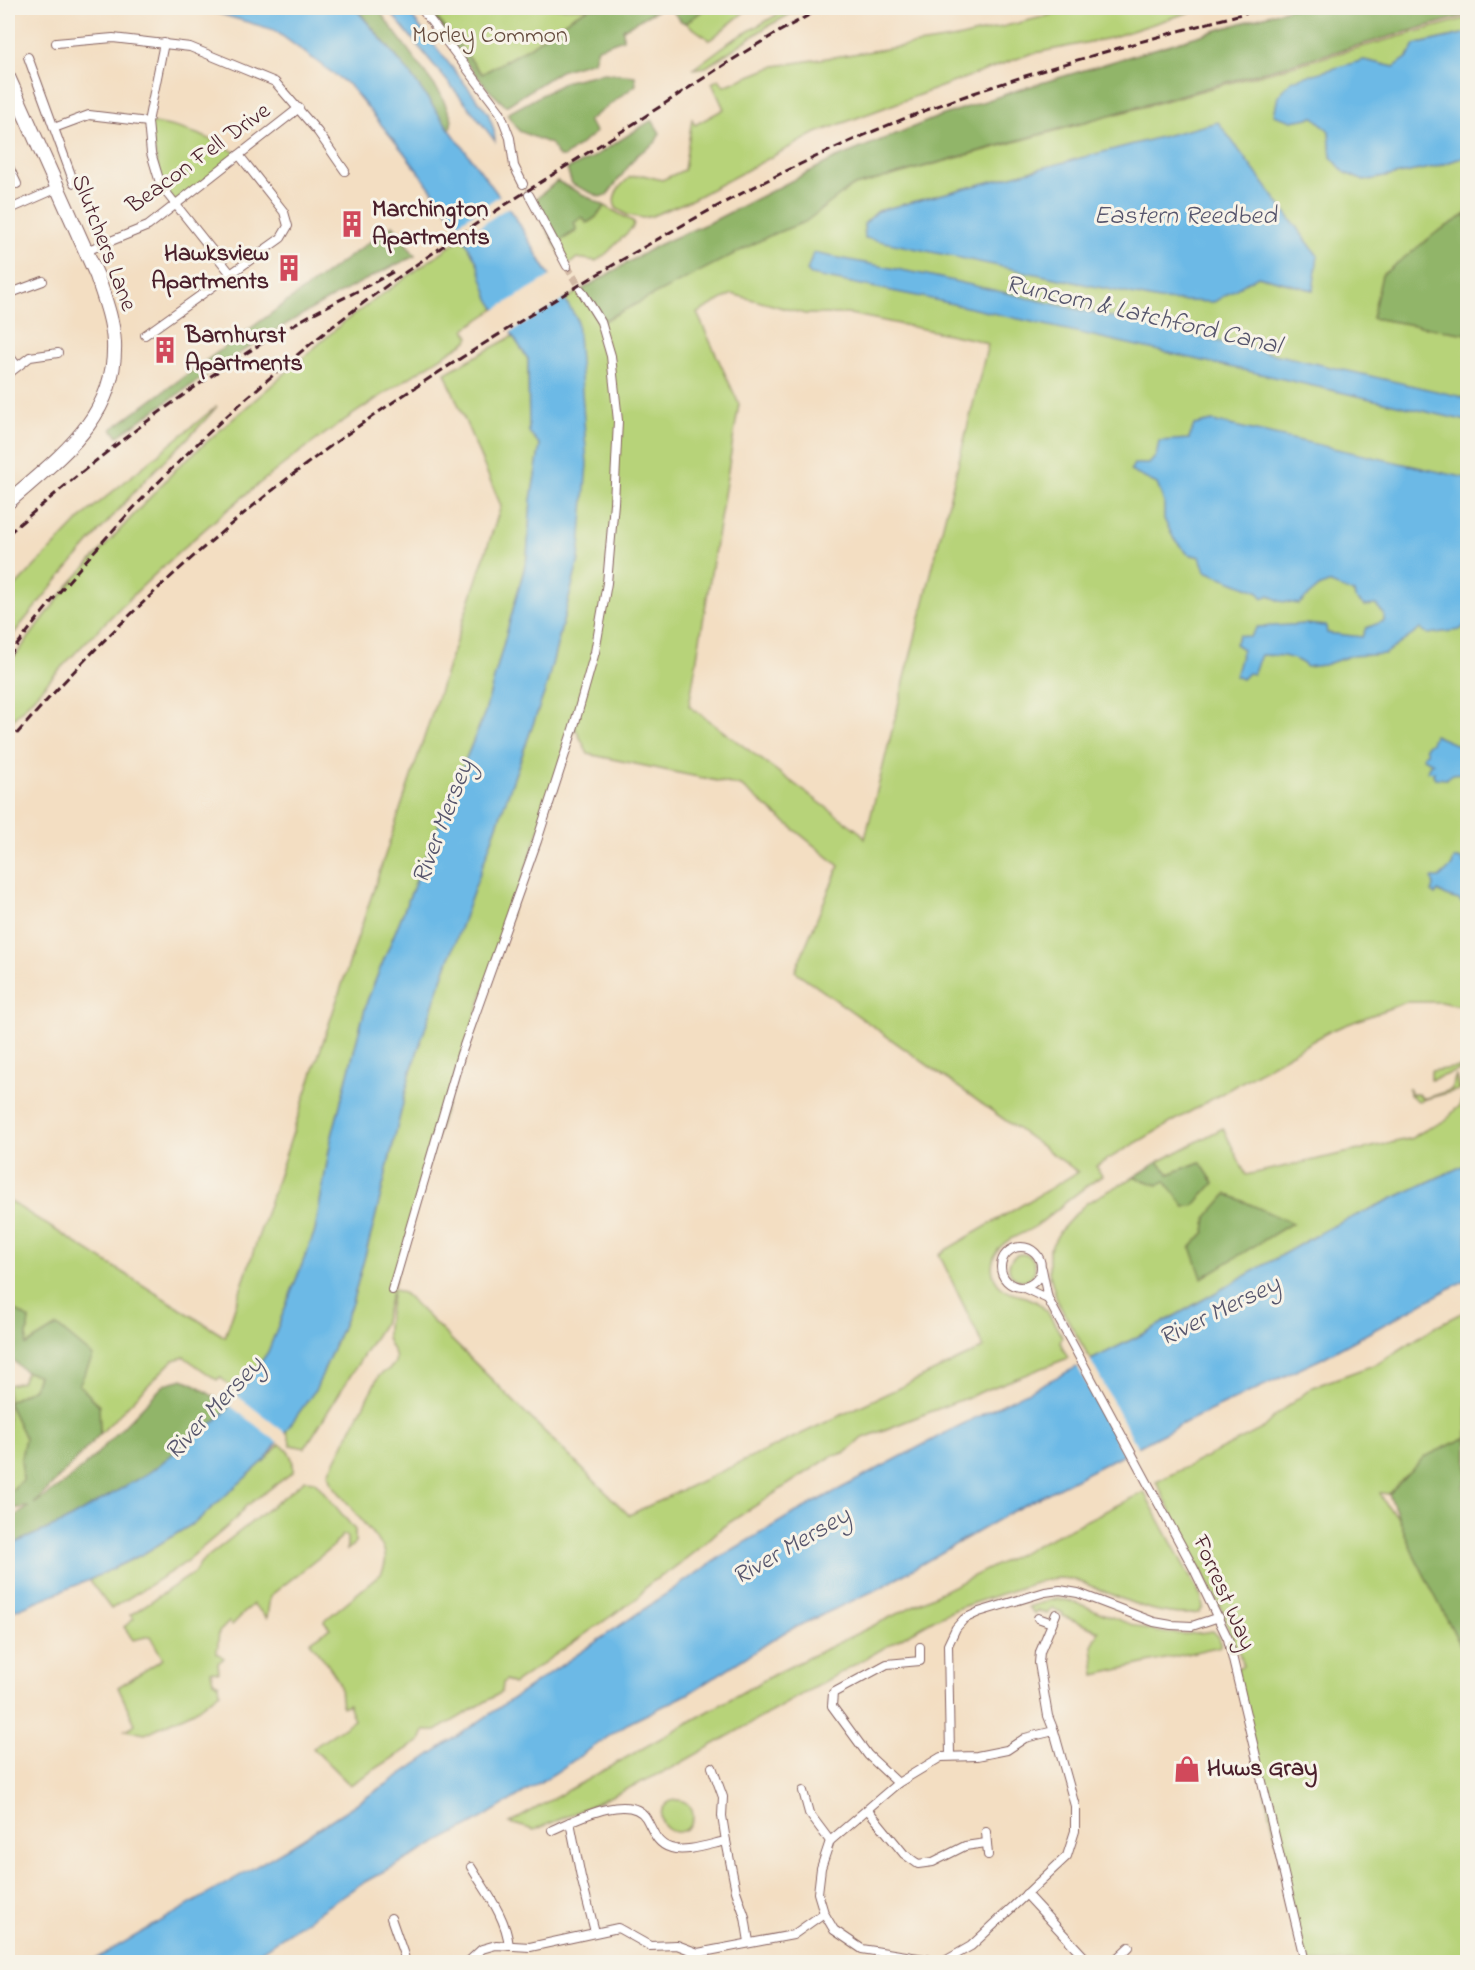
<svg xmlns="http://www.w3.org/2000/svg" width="1475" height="1970" font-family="'Indie Flower',sans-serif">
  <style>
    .green { fill: #b7d379; stroke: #807952; stroke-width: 1.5; fill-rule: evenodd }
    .forest { fill: #91b569; stroke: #6e6a4a; stroke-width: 1.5 }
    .water { fill: #6cb9e6; stroke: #5b6c88; stroke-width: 1.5 }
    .pier { fill: #f3dec2 }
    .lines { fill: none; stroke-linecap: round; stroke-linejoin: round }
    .minor-tunnel { stroke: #d1b8a4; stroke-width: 8; stroke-dasharray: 8 4; stroke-linecap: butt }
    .minor-casing { stroke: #856260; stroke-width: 10 }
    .trunk-casing { stroke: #856260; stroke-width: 16 }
    .minor { stroke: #fff; stroke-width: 8 }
    .trunk { stroke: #fff; stroke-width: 14 }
    .rail { stroke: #4a1f2b; stroke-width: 3; stroke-dasharray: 9 4.5; stroke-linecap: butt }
    .labels { text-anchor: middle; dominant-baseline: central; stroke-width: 6; stroke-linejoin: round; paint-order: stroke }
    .park-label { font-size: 24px; fill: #654c3e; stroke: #f7f3e8 }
    .street-label { font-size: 24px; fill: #4a1f2b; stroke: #f7f3e8 }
    .poi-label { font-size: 24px; font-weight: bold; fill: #4a1f2b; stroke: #f7f3e8; text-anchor: start }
    .water-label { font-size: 26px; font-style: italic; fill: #56556c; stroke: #f7f3e8 }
  </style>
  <rect width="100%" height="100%" fill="#f7f3e8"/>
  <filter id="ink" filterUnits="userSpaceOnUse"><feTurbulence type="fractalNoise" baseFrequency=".0167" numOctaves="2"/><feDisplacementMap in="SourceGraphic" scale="12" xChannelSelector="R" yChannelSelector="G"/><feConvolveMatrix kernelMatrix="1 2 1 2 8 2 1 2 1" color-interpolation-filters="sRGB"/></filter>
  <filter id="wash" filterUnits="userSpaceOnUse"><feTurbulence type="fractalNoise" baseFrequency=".008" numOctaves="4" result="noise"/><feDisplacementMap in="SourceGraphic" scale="24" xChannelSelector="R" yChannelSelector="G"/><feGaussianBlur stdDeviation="1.35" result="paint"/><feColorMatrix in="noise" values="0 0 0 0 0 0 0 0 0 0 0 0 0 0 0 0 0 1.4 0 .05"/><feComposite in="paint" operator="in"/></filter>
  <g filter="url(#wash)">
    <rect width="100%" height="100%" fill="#f3dec2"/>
    <g class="green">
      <polygon points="429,8 590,8 572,17 528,48 482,74"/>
      <polygon points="706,8 749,8 710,40 686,23"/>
      <polygon points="789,8 802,8 768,26 706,67 693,69 731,41"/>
      <path d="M1079,8H1202L1110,38L1030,54L816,133L693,199L652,216L643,218L627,215L616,208C610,195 620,186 630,177L643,175L662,180L684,170L692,119L695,125L724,109L712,83L719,79L724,86L775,66L957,38Z"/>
      <path d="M1467,18V33L1414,45L1408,57L1394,67L1364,60L1292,121L1314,116L1329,130L1331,157L1364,181L1435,167L1467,156V214L1437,232L1372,318L1467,334V1007L1440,1002H1406L1330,1031L1096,1166L1102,1176C1078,1190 1059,1209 1036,1226C1024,1234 1006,1238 998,1250C989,1262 991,1278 1001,1287C1011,1296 1020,1294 1031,1299C1047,1306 1054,1323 1062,1337L1060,1342L1068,1358L861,1439C851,1449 846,1454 832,1456L721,1528C707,1543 688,1557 671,1570C659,1579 646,1582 640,1596L513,1684L506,1680L503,1683L502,1692L436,1731H424L420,1741L350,1785L313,1748L354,1720L348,1704L343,1707C339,1699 342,1692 339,1683C333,1669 319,1654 310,1642L330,1628L324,1621L381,1574C386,1564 387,1557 383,1547L332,1484L329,1473L378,1377C383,1371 392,1370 395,1362C398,1352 387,1345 387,1336C386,1321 391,1304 393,1289L405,1294L629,1515L984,1348L939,1254L1078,1172L795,971L839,866L741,786L588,754L575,727L484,990L424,1176L383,1324L305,1448L291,1445L286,1430L316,1389L352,1303L373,1227L410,1074L436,996L546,688L579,559L577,319L564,300L581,290L602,322L851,187ZM1218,122L1313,290L1258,276L865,238L864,224L878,211ZM732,294L805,314H850L977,340L988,344L865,839L861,833L689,706L739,404L697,313Z"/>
      <path d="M148,122C182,127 211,136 239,155L176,204L162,185Z"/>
      <polygon points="605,206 634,222 633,227 607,253 596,261 577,258 567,266 555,244 577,231 574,223 582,217 587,223 595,218"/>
      <path d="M463,237L477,262L495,309L465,329L469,337L467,341C418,372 369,402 322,436C206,519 103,620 8,725V665L68,586L178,467L345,321Z"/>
      <polygon points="513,336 528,359 529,431 540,445 531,500 527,558 485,712 367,1001 331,1140 315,1231 268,1352 239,1394 220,1377 217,1380 184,1357 173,1360 100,1434 99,1405 79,1385 26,1346 29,1319 8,1305 8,1200 225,1337 501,506 445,373"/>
      <path d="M217,406C196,433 170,454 146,479C98,532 52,585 8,641V594L83,516Z"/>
      <path d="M1467,1066V1164L1327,1229L1145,1333L1091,1360L1058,1303L1049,1272V1251L1060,1231L1079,1210L1088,1202L1134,1177L1157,1185L1165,1181L1185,1207L1200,1162L1169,1174L1158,1162L1223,1128L1246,1175L1413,1138C1424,1128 1439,1126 1448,1118C1453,1113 1453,1110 1459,1107L1466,1088L1418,1101L1409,1094L1408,1088L1411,1094H1419L1422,1098H1426L1451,1090L1456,1075L1458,1088L1461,1087V1081L1467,1078L1463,1069L1431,1080V1071ZM1207,1217L1292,1223L1191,1247L1205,1232Z"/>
      <circle cx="1022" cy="1267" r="13"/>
      <polygon points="1467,1310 1467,1437 1424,1457 1389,1494 1380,1493 1387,1506 1399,1518 1412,1551 1467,1658 1467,1962 1305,1962 1236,1668 1244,1666 1238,1650 1232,1643 1223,1613 1156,1482 1262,1429 1275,1416 1313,1387 1379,1363 1438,1325"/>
      <polygon points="26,1372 38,1374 34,1388 8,1402 25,1438 21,1458 23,1480 8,1493 8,1385 22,1382"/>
      <path d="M280,1444C290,1452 294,1458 293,1472L245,1507L235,1520L182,1565L111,1609L89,1580L143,1554L196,1522L265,1460Z"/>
      <polygon points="305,1480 314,1481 318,1485 355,1530 355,1543 347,1550 347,1536 343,1535 331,1548 270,1596 267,1618 253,1604 232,1625 229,1622 219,1632 217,1653 224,1658 218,1663 219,1672 211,1671 213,1681 219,1684 220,1692 194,1711 145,1734 125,1730 135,1724 118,1687 163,1659 150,1636 133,1640 124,1627 134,1619 130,1615 194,1573 201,1562"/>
      <path d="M1144,1492L1202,1599L1203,1608L1198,1613C1154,1620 1112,1592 1072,1579L1058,1578L1041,1581L961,1607L935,1619L672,1768L568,1816L534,1830L510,1823L773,1675Z"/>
      <path d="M1054,1599C1070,1599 1085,1606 1099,1612C1145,1630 1163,1639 1213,1631L1217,1635L1221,1646L1095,1675L1092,1646L1099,1631L1063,1616V1613L1052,1608L1047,1614L1037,1610L1035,1614L1028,1607Z"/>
      <circle cx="677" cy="1816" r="16"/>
    </g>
    <g class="forest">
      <polygon points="356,8 377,8 440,93 452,119 450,130 408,71"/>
      <polygon points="421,8 429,8 482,74 528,48 572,17 590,8 661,8 623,29 623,39 598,48 594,61 560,71 506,106 490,91"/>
      <polygon points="670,8 706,8 686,23 681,21"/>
      <polygon points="1291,8 1467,8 1467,15 851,187 805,222 771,235 601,322 581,290 658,245 713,221 834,159 938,117 1018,90"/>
      <polygon points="603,73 635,76 636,85 588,121 596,132 564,157 559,157 551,144 519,131 507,114 567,81"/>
      <polygon points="652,120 660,133 655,143 637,155 607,195 600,197 572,184 567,169 592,158"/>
      <polygon points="557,181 605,206 595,218 587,223 582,217 574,223 577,230 555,244 533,202"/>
      <polygon points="1467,214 1467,334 1372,318 1382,275 1437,232"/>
      <path d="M393,225L415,256C308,304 213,369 118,436L112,429Z"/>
      <polygon points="1158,1162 1169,1174 1200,1162 1214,1183 1194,1205 1185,1207 1165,1181 1158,1185 1134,1177"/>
      <polygon points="1227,1194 1292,1223 1202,1278 1191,1247 1205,1232 1207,1217"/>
      <polygon points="8,1305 29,1319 26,1345 57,1326 93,1356 79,1385 99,1405 100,1434 34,1504 67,1481 90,1461 165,1384 183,1379 196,1385 229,1407 226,1412 150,1472 64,1522 8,1546 8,1521 29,1507 8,1509 8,1493 23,1480 21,1458 25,1438 8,1402 34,1388 38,1375 26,1372 8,1356"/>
      <polygon points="1467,1437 1467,1479 1463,1487 1468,1498 1467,1658 1412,1551 1389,1494 1424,1457"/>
    </g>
    <g class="water">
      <polygon points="200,8 355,8 408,71 450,130 517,220 543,265 577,319 587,464 579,559 546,688 436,996 410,1074 373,1227 352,1303 316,1389 265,1460 196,1522 143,1554 89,1580 8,1613 8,1546 64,1522 150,1472 226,1412 268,1352 315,1231 331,1140 367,1001 485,712 527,558 531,500 540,445 529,432 528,359 489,299 477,262 452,217 405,154 350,86 274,30"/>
      <polygon points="387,8 405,8 488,113 494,130 495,141 475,115"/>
      <polygon points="1467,33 1467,156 1435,167 1364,181 1345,173 1331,157 1329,131 1314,117 1292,121 1274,115 1278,96 1292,80 1364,60 1394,67 1408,57 1414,45"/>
      <polygon points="1218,122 1318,256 1313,290 1258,276 1214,302 1159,300 865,238 864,224 878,211"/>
      <polygon points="813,253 927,275 1467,398 1467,421 922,297 811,275 807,271"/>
      <path d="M1212,421L1467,478V623L1460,630L1428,634L1421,629L1385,654L1350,656L1324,665L1307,667C1294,655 1277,655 1261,655L1253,674L1248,673L1242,679L1235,676L1243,649L1235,644L1239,635L1250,637L1257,627L1305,624L1326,626L1327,633L1362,637L1366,628L1384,621V614L1376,605L1365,606L1355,598L1354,593L1328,583L1319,587L1299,604L1279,601L1269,595L1263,598L1257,591L1205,571L1200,557L1188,554L1174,539L1164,519V502L1157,484L1130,471L1134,464H1149L1156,456L1159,441L1189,439L1194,425Z"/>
      <polygon points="1434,735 1455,744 1467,744 1467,764 1465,764 1462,773 1453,774 1446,779 1435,778 1433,775 1434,772 1427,771 1429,766 1433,763 1423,758 1423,755 1427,753 1425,747 1431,742"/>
      <polygon points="1454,859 1462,859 1463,863 1467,863 1467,909 1459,900 1448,897 1438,891 1435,895 1432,892 1434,886 1432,878 1439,878 1452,866"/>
      <polygon points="1467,1164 1467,1279 1321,1359 1188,1421 1013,1511 882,1587 785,1632 688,1694 627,1724 555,1773 474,1823 359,1885 245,1962 90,1962 286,1849 390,1782 722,1556 789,1516 951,1430 1145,1333 1327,1229"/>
    </g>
    <g class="pier">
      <polygon points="502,194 510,206 461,239 454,226"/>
      <polygon points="552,275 567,298 508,334 493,311"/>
      <polygon points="1089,1357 1139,1450 1125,1457 1076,1364"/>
      <polygon points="235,1394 287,1434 280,1444 228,1404"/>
    </g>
  </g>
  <g filter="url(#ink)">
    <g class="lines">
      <polyline class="minor-tunnel" points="567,266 581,290"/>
      <defs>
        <g id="minor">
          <polyline points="421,8 500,112 510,138 514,166 523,184"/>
          <polyline points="56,43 113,38 190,47 275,82 318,132 345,171"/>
          <polyline points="164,43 148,122 151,153 161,186 231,274"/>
          <polyline points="28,57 74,183"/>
          <polyline points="54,128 89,115 148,122"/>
          <polyline points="8,165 17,184"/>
          <polyline points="529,195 567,266"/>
          <polyline points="8,210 58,188"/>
          <polyline points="86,251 148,226 299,108"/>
          <polyline points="8,294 43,281"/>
          <polyline points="145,335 281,238 288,226 284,212 239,155"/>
          <polyline points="8,354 17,366"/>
          <polyline points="8,374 30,357 58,353"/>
          <polyline points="8,448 10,452"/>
          <circle cx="1021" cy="1267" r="20"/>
          <polyline points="1042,1269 1048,1299 1194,1569 1228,1639 1305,1962"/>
          <polyline points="1022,1287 1048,1299"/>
          <polyline points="392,1290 461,1054 537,841 574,726 595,652 607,583 614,503 618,421 611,356 601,322 581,290"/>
          <polyline points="1038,1618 1052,1623"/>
          <polyline points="1054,1731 1025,1738 1007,1750 977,1756 941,1757 898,1783 830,1841 821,1868 818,1893 824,1913 834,1930 862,1949 943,1962 971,1946 1067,1856 1075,1831 1075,1806 1054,1731 1048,1716 1039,1663 1040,1652 1056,1614"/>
          <polyline points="950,1755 948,1645 956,1628 964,1619 979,1612 1045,1592 1060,1590 1078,1593 1154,1622 1171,1625 1192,1626 1219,1617"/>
          <polyline points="712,1767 723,1797 722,1816 726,1841 736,1891 745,1917 749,1942"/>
          <polyline points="898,1783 868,1755 832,1706 833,1693 887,1664 920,1661 920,1647"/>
          <polyline points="803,1791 809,1813 830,1841"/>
          <polyline points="868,1810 904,1854 918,1864 933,1862 965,1846 986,1843"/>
          <polyline points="570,1822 581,1877 595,1932"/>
          <path d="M552,1830C573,1821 630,1791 646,1818C653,1830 656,1844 671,1848C685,1853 711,1844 726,1841"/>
          <polyline points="986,1832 988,1855"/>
          <path d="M471,1867C486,1892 506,1916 509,1946"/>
          <polyline points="1026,1894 1089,1962"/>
          <polyline points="391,1918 404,1955 405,1962"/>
          <polyline points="468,1962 482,1949 496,1945 530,1947 618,1928 650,1946 677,1945 698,1953 793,1935 824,1913"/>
          <polyline points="1113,1962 1129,1947"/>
        </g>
        <path id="trunk" d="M8,77L97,276C104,297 113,320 114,343C117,418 58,458 8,502"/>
      </defs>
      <use href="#minor" class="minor-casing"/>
      <use href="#trunk" class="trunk-casing"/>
      <use href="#minor" class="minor"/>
      <use href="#trunk" class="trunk"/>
      <g class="rail">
        <path d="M8,534C97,457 190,384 293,325C325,306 360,291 393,272"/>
        <path d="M8,657C109,523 230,402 366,301C446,241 531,188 616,135C684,92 751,44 823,8"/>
        <path d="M8,744C109,627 226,520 353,430C413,387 477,348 540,309C648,243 757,180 874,131C1000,78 1133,44 1263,8"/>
      </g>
    </g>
  </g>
  <defs>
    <symbol id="building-bare" viewBox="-9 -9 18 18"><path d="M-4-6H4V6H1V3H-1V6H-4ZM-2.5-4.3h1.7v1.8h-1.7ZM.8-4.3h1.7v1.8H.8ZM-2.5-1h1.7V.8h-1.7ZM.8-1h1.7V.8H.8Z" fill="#d1495b" stroke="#f7f3e8" stroke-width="2.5" paint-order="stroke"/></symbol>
    <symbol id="shop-bare" viewBox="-9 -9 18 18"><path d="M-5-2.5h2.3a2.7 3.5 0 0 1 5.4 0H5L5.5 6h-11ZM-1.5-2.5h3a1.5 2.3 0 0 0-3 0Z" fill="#d1495b" stroke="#f7f3e8" stroke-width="2.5" paint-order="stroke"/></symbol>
  </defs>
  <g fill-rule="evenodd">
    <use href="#building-bare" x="333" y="205" width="38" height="38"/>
    <use href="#building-bare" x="270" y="249" width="38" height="38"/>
    <use href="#building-bare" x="146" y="331" width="38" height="38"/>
    <use href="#shop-bare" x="1168" y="1750" width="38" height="38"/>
  </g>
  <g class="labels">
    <g class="park-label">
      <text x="490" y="36">Morley Common</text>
    </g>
    <g class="street-label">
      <text transform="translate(199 159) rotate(-36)">Beacon Fell Drive</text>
      <text transform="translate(103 243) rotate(69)">Slutchers Lane</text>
      <text transform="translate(1223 1593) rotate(66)">Forrest Way</text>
    </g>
    <g class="poi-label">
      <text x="372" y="210">Marchington<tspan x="372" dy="28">Apartments</tspan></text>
      <text x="269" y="254" text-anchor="end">Hawksview<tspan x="269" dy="28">Apartments</tspan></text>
      <text x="185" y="336">Barnhurst<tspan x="185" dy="28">Apartments</tspan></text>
      <text x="1207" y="1769">Huws Gray</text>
    </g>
    <g class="water-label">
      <text x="1185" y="217">Eastern Reedbed</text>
      <text transform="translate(1143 316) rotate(13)">Runcorn &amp; Latchford Canal</text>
      <text transform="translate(444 822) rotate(-69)">River Mersey</text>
      <text transform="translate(1220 1312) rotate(-26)">River Mersey</text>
      <text transform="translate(215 1409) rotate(-47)">River Mersey</text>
      <text transform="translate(792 1547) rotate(-30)">River Mersey</text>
    </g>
  </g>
  <rect width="1475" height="1970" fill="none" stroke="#f7f3e8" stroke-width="30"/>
</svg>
